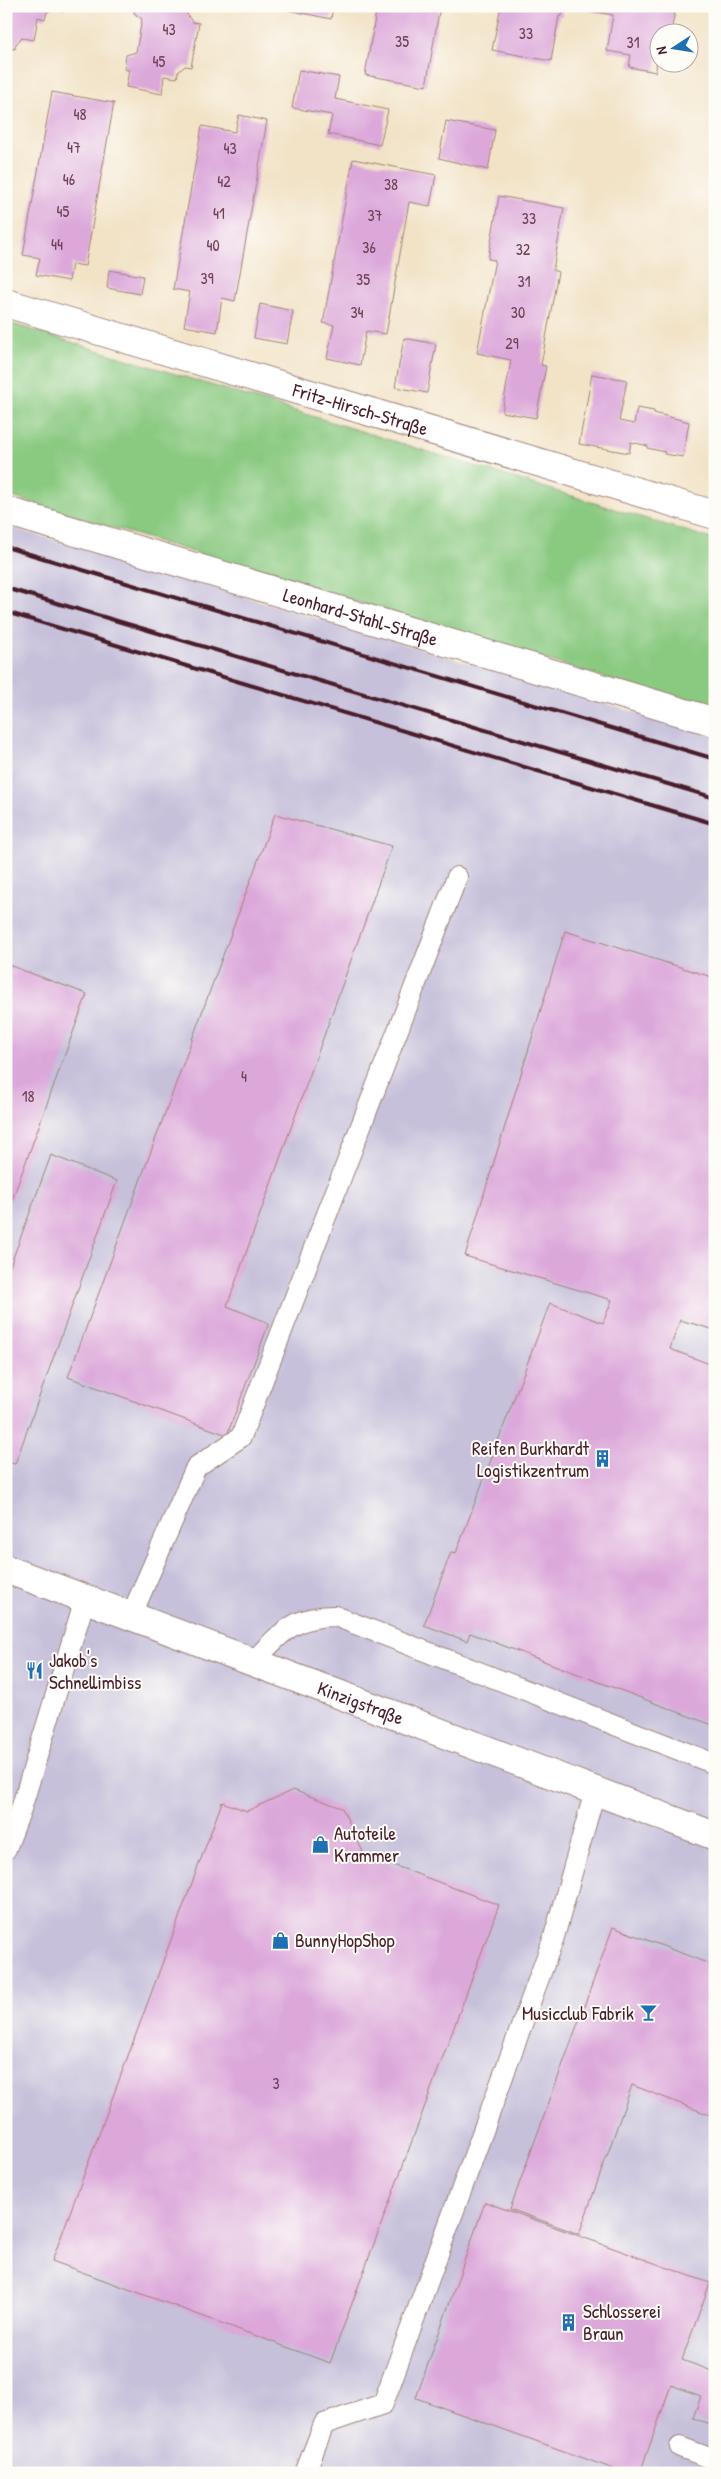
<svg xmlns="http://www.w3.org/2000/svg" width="721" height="2479" font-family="'Patrick Hand',sans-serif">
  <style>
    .industrial { fill: #c6c0da }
    .green { fill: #89c980; stroke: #6a7456 }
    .building { fill: #dca8da }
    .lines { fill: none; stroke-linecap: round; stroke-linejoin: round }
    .lane-casing { stroke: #9e8179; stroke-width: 22 }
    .street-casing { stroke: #9e8179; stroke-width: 30 }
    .lane { stroke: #fff; stroke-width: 20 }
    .street { stroke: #fff; stroke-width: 28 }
    .rail { stroke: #4a1f2b; stroke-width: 4 }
    .labels { text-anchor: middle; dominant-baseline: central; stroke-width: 4; stroke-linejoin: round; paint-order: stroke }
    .number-label { font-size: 16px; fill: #6e4157 }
    .street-label { font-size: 19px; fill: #4a1f2b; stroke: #fdfcf7 }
    .poi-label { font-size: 19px; fill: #4a1f2b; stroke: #fdfcf7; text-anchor: start }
  </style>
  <rect width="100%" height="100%" fill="#fdfcf7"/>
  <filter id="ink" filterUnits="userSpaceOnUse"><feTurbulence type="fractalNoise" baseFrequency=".02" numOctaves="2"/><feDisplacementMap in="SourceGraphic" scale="10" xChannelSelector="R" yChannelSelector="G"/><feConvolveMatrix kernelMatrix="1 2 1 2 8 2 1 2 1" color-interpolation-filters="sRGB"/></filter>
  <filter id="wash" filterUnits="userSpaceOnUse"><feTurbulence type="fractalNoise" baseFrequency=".0096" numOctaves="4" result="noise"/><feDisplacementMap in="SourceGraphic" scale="20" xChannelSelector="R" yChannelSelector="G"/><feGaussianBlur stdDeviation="1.12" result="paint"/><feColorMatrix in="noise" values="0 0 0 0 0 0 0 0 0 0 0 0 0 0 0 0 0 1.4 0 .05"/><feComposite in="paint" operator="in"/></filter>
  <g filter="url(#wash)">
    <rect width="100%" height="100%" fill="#f2e3c7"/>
    <polygon class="industrial" points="6,526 715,736 715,2473 6,2473"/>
    <polygon class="green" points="6,322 715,540 715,711 6,495"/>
    <g id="blocks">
      <g class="building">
        <polygon points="6,6 65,6 65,9 55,6 47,12 45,19 38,17 34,40 22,38 16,44 15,49 6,47"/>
        <polygon points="135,6 188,8 187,14 192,22 199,23 191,67 185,66 178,72 177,78 164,76 162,94 126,87 129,70 124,69 126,55 136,52 142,19 134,13"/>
        <polygon points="269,6 333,6 331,19"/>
        <polygon points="377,6 440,6 426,86 365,75"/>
        <polygon points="501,6 564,6 562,16 559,16 551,61 492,50"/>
        <polygon points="580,6 676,6 671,32 658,32 656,72 629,67 631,55 607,51 613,15 579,9"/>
        <polygon points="299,70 339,77 335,99 388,110 380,145 328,134 332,115 292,108"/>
        <polygon points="52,92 114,103 85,266 72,264 69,281 36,275 40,258 23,255"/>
        <polygon points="239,115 267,121 235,301 222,298 217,332 184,326 190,292 173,289 202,126 235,132"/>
        <polygon points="446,121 495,130 488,170 439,158"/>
        <polygon points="353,159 436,175 430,206 409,202 386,334 366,331 360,365 327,358 334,325 323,323"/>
        <polygon points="499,196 564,208 553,270 558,272 541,365 546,366 536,418 502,412 511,360 477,353 495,260 488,259"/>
        <polygon points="109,270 143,276 140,294 107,288"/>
        <polygon points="260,304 293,311 287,344 254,338"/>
        <polygon points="404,338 436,344 427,393 395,387"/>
        <polygon points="592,374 627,380 619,421 634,424 637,408 654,411 654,413 689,422 683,457 664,454 665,452 647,448 648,446 631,442 629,453 579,444"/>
        <polygon points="275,814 392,846 227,1306 269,1323 227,1435 68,1377"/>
        <polygon points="565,931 715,978 715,1330 680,1320 670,1349 715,1366 715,1726 470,1633 467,1641 424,1625 451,1552 456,1553 550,1303 603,1323 612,1300 465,1256"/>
        <polygon points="6,964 87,994 12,1200 6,1198"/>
        <polygon points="51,1155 117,1181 15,1464 6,1462 6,1277"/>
        <polygon points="293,1790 342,1808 364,1854 499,1905 330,2363 52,2261 222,1802 247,1811"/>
        <polygon points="613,1927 715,1966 715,2117 632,2085 579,2234 510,2209"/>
        <polygon points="485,2202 710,2283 682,2360 712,2371 715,2364 715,2426 693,2418 701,2396 671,2385 640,2473 625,2473 416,2398"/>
      </g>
    </g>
  </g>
  <g filter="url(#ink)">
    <use href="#blocks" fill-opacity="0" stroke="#9e8179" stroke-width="1"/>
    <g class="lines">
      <defs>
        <g id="lane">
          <polyline points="131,1616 196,1467 241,1437 457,877"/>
          <path d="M253,1662C280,1634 293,1616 335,1616L715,1764"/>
          <polyline points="6,1849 21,1809 85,1599"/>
          <polyline points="680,2447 715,2460"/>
          <polyline points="305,2473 324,2424 383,2404 554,1937 595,1791"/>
        </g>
        <g id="street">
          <path id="s1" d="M6,303L715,515"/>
          <path id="s2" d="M6,511L715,722"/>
          <path id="s3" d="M6,1569L715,1836"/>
        </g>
      </defs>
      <use href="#lane" class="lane-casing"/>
      <use href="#street" class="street-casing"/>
      <use href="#lane" class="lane"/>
      <use href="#street" class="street"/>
      <g class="rail">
        <polyline points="6,547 715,759"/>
        <polyline points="6,588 715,798"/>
        <polyline points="6,612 715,824"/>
      </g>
    </g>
  </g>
  <defs>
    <symbol id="building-bare" viewBox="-9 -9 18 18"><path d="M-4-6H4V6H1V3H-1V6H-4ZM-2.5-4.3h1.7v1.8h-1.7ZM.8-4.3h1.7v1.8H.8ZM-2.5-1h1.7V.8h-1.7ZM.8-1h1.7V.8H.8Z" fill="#1f6fb2" stroke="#fdfcf7" stroke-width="2.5" paint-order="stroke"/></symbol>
    <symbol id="restaurant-bare" viewBox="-9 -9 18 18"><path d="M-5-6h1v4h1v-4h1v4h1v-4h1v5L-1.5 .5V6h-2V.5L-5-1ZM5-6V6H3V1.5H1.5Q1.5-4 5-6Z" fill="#1f6fb2" stroke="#fdfcf7" stroke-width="2.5" paint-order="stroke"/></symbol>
    <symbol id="shop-bare" viewBox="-9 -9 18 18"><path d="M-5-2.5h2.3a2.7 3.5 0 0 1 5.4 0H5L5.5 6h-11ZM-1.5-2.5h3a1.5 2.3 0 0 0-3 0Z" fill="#1f6fb2" stroke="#fdfcf7" stroke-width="2.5" paint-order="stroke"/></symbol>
    <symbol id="bar-bare" viewBox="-9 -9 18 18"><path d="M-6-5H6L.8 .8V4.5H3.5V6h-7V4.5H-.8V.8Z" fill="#1f6fb2" stroke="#fdfcf7" stroke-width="2.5" paint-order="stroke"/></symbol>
  </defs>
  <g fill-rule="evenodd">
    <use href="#building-bare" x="590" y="1446" width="25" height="25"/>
    <use href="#restaurant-bare" x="22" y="1658" width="25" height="25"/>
    <use href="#shop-bare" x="308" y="1832" width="25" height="25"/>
    <use href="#shop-bare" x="268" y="1928" width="25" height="25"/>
    <use href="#bar-bare" x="636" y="2000" width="25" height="25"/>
    <use href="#building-bare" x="556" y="2310" width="25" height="25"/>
  </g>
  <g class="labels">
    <g class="number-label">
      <text x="169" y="29">43</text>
      <text x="526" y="33">33</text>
      <text x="402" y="41">35</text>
      <text x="633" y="42">31</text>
      <text x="159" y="61">45</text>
      <text x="80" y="114">48</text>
      <text x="74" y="147">47</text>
      <text x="230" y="148">43</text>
      <text x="69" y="179">46</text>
      <text x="224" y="181">42</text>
      <text x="391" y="184">38</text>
      <text x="63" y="211">45</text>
      <text x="219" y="213">41</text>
      <text x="375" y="215">37</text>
      <text x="529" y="218">33</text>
      <text x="57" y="244">44</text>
      <text x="213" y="245">40</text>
      <text x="369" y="247">36</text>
      <text x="523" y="249">32</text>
      <text x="207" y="278">39</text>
      <text x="363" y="279">35</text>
      <text x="524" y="281">31</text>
      <text x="357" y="312">34</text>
      <text x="518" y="312">30</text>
      <text x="512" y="343">29</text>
      <text x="244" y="1076">4</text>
      <text x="28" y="1096">18</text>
      <text x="276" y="2083">3</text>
    </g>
    <g class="street-label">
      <text stroke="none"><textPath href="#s1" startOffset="370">Fritz-Hirsch-Straße</textPath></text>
      <text stroke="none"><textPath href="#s2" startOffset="370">Leonhard-Stahl-Straße</textPath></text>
      <text stroke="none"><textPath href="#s3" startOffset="379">Kinzigstraße</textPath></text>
    </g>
    <g class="poi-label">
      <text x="589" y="1448" text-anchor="end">Reifen Burkhardt<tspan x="589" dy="22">Logistikzentrum</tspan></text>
      <text x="49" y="1660">Jakob's<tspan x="49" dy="22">Schnellimbiss</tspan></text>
      <text x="334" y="1833">Autoteile<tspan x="334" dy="22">Krammer</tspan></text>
      <text x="295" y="1940">BunnyHopShop</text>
      <text x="634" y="2013" text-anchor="end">Musicclub Fabrik</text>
      <text x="583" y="2311">Schlosserei<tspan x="583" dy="22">Braun</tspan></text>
    </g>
  </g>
  <rect width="721" height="2479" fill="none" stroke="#fdfcf7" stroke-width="25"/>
  <g transform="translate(674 48) rotate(258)"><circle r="24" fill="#fdfcf7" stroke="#b5a4a5"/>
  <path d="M0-4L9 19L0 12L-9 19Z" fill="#1f6fb2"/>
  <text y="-8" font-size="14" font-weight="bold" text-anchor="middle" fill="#4a1f2b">N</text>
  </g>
</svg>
